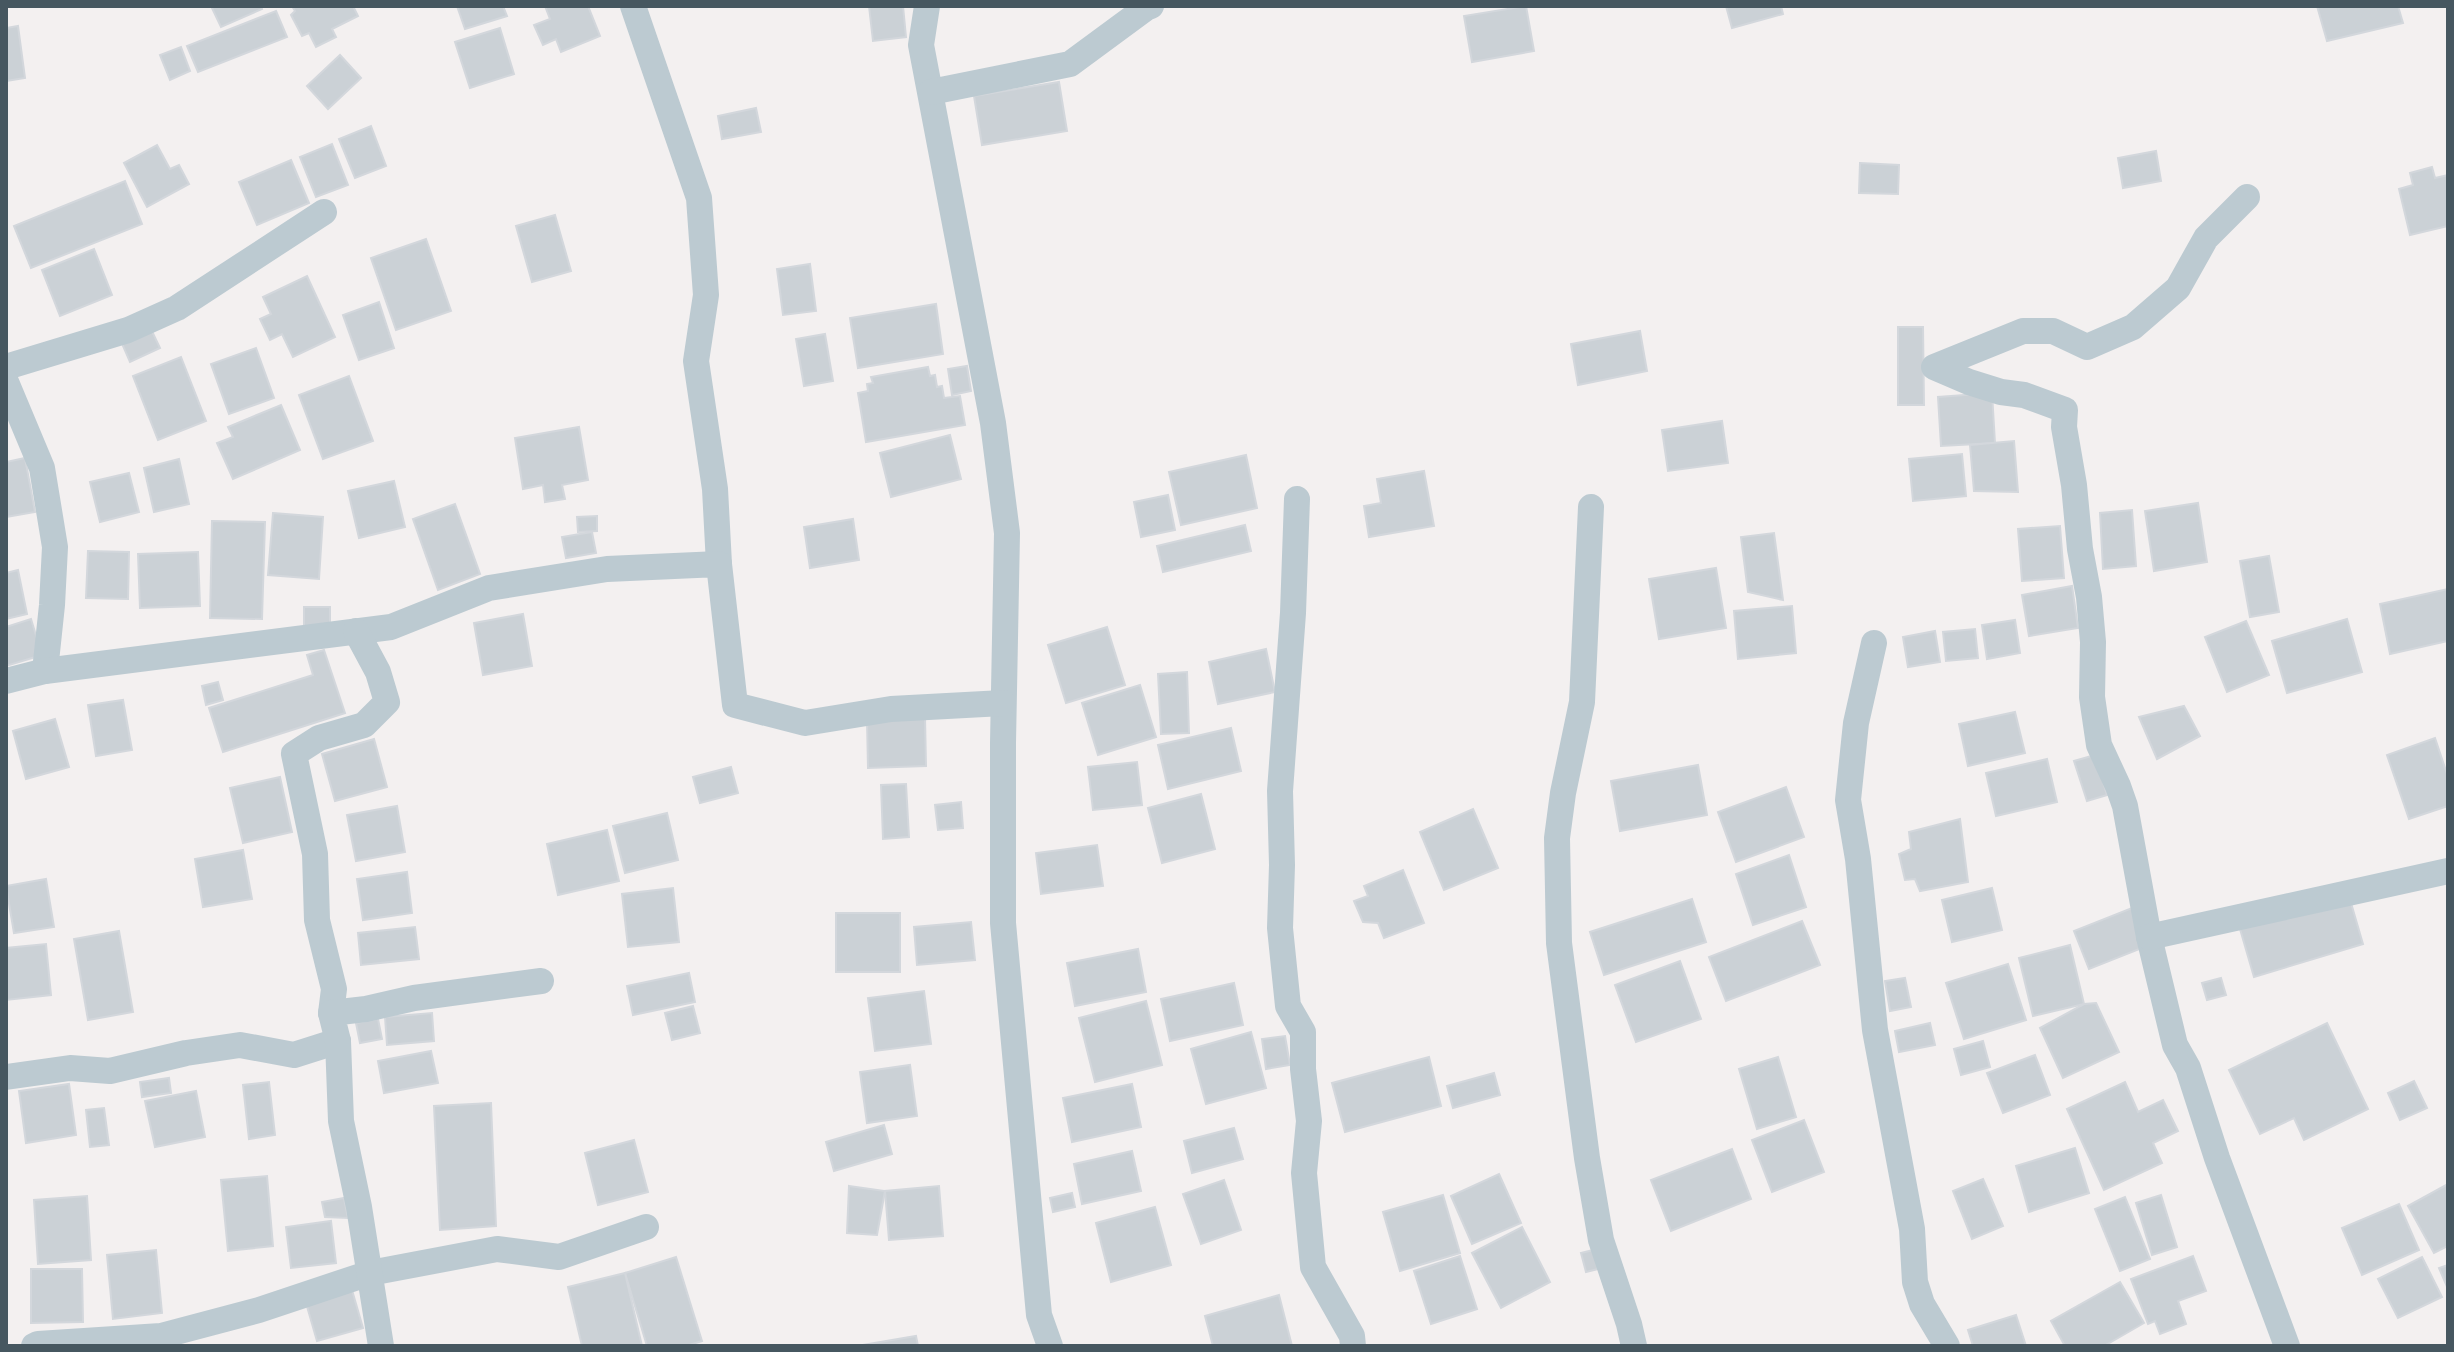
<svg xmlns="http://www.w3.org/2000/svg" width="2454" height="1352" font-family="'Archivo Narrow',sans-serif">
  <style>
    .building { fill: #cbd1d6; stroke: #d3d7dc; stroke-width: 2 }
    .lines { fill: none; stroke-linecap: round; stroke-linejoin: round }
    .minor { stroke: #bccad1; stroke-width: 26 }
  </style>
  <rect width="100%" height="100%" fill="#f3f0f0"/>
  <g class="building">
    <polygon points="211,6 261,6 262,9 221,27"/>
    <polygon points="292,6 353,6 358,16 332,29 336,37 316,47 309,33 302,36 291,15 295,11"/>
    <polygon points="457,6 503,6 507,16 465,29"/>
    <polygon points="545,6 588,6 600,36 561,52 556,39 543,45 534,25 550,19"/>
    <polygon points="869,6 903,6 906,37 873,41"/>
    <polygon points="1526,6 1534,51 1472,62 1464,16"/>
    <polygon points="1726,6 1781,6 1783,14 1732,28"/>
    <polygon points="2317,6 2398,6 2403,23 2327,41"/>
    <polygon points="276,11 287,37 198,72 187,46"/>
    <polygon points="18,26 25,78 6,81 6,28"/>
    <polygon points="500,28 514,74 470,88 455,42"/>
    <polygon points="181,47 190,71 170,80 160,55"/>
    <polygon points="340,55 361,78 328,109 307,86"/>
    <polygon points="1059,82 1067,131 982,145 974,96"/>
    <polygon points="756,108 761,132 722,139 718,116"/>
    <polygon points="371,126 386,166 355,178 339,139"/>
    <polygon points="332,144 348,185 316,197 300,157"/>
    <polygon points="157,145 170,169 179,165 189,184 147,207 124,163"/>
    <polygon points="2156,151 2161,181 2123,188 2118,158"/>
    <polygon points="291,160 309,203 257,225 239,182"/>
    <polygon points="1860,163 1899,165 1898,194 1859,193"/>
    <polygon points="2432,167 2435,178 2448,175 2448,226 2410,235 2399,189 2413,185 2410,173"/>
    <polygon points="125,181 142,224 31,268 14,226"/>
    <polygon points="555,215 571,271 532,282 516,226"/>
    <polygon points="426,239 451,311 396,330 371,258"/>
    <polygon points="94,249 112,295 60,316 42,270"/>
    <polygon points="810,264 816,311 783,315 777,269"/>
    <polygon points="307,276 335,337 293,357 282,334 270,340 260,319 271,314 263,297"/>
    <polygon points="379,302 394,348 359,360 343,315"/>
    <polygon points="936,304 943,354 858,368 850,318"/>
    <polygon points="149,325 160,348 130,362 120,339"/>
    <polygon points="1898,327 1923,327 1924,405 1898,405"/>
    <polygon points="1640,331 1647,371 1578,385 1571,344"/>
    <polygon points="825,334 833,381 804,386 796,339"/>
    <polygon points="256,348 274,398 229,414 211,364"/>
    <polygon points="181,357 206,421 158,440 133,376"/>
    <polygon points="967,366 971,391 952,395 948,369"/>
    <polygon points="928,367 930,376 935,375 937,387 942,386 944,398 960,396 965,425 866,442 858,393 868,391 867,384 873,383 871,377"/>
    <polygon points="349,376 373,441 323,459 299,395"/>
    <polygon points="1992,393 1995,443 1941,446 1938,397"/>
    <polygon points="281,405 300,450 233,479 217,443 233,437 228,427"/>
    <polygon points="1722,421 1728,463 1668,471 1662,430"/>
    <polygon points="579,427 588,480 562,485 565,499 545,502 543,485 523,489 515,438"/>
    <polygon points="950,435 961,479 891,497 880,453"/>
    <polygon points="2014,441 2018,492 1974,491 1970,445"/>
    <polygon points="1962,454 1966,496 1913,501 1909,459"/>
    <polygon points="1246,455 1257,508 1181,525 1169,472"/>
    <polygon points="25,458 35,512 6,517 6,462"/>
    <polygon points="179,459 189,504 154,512 144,468"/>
    <polygon points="1424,471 1434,526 1369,537 1364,506 1381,503 1377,479"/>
    <polygon points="129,473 139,512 100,522 90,482"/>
    <polygon points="394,481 405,527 359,538 348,491"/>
    <polygon points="1168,495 1175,530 1141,537 1134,502"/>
    <polygon points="2198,503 2207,562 2154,571 2145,511"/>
    <polygon points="455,504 480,574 438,590 413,519"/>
    <polygon points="2132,510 2136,566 2103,569 2100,513"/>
    <polygon points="273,513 323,517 319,579 268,575"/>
    <polygon points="597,516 597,531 578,532 577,517"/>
    <polygon points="853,519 859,560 810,568 804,527"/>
    <polygon points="212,521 265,522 262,619 210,618"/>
    <polygon points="1245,525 1251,551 1163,572 1157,546"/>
    <polygon points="2060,526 2064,578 2022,581 2018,529"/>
    <polygon points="592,532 596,553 566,558 562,537"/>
    <polygon points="1774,533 1783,600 1748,592 1741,537"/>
    <polygon points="88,551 129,552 128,599 86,598"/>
    <polygon points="198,552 200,606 140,608 138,554"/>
    <polygon points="2269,556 2279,612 2250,617 2240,561"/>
    <polygon points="1716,568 1726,628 1659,639 1649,579"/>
    <polygon points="18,570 27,614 6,619 6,573"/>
    <polygon points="2072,586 2078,628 2029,636 2022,595"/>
    <polygon points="2448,589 2448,641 2390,654 2380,604"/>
    <polygon points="1792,606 1796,653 1738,659 1734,611"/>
    <rect x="304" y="607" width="26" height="21"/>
    <polygon points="523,614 532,666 483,675 474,623"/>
    <polygon points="31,619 42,655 6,666 6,627"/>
    <polygon points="2347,619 2362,672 2287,693 2272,641"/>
    <polygon points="2015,620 2020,653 1987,659 1982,625"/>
    <polygon points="2246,621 2269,675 2227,692 2205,637"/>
    <polygon points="1107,627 1125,685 1066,703 1048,645"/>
    <polygon points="1975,629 1978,658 1946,661 1943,632"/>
    <polygon points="1935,631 1940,662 1908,667 1903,637"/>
    <polygon points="1266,649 1275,692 1218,704 1209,662"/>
    <polygon points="324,650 345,713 223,752 209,708 313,675 307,655"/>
    <polygon points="1187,672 1189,733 1161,734 1158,674"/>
    <polygon points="218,682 223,700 206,705 202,686"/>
    <polygon points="1140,685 1156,737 1098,755 1082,703"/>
    <polygon points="123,700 132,750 96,756 88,705"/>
    <polygon points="2184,706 2200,736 2157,759 2139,717"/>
    <polygon points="2015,712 2025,753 1968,766 1959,724"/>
    <polygon points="925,717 926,766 868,768 867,720"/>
    <polygon points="55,719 69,767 26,779 13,731"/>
    <polygon points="1231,728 1241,771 1168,789 1158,745"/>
    <polygon points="2435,738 2448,777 2448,806 2409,819 2387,755"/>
    <polygon points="374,739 387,787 335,801 322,754"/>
    <polygon points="2095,755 2107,795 2087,801 2074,761"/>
    <polygon points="2047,759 2057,802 1996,816 1986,773"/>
    <polygon points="1137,762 1142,805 1093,810 1088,767"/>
    <polygon points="1698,765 1707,815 1620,831 1611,781"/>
    <polygon points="731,767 738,793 700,803 693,777"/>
    <polygon points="280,777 292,832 243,843 230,788"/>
    <polygon points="906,784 909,837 883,839 881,785"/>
    <polygon points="1786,787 1804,837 1736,862 1718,812"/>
    <polygon points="1201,794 1215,849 1162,863 1148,808"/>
    <polygon points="961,802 963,828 938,830 935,805"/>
    <polygon points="397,806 405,852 356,861 347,815"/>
    <polygon points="1473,809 1498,868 1444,890 1420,832"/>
    <polygon points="667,813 678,860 625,873 613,826"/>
    <polygon points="1960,819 1968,882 1920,891 1915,879 1905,880 1899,854 1911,849 1909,832"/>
    <polygon points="607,830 619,881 558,895 547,844"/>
    <polygon points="1097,845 1103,886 1041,894 1036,853"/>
    <polygon points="243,850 252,899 203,907 195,859"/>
    <polygon points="1789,855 1806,907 1753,925 1736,874"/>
    <polygon points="1403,870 1424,923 1384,938 1378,923 1363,922 1354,901 1368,896 1364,886"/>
    <polygon points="407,872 412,913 363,920 357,879"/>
    <polygon points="46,879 54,927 14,933 6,886"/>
    <polygon points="673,888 679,942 628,947 622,894"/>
    <polygon points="1992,888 2002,930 1952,942 1942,900"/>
    <polygon points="2349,896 2363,944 2254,977 2240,929"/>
    <polygon points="1692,899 1706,942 1604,975 1590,932"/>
    <polygon points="2132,908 2147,946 2089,969 2074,931"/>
    <rect x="836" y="913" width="64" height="59"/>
    <polygon points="1802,921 1820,965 1726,1001 1709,957"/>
    <polygon points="971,922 975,960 917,965 914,927"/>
    <polygon points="415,927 419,959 361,965 358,933"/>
    <polygon points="119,931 133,1012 88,1020 74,939"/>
    <polygon points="46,944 51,995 6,1000 6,948"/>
    <polygon points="2070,945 2084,1004 2033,1016 2019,958"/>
    <polygon points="1138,949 1146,992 1075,1006 1067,963"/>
    <polygon points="1680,961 1701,1019 1636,1042 1615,985"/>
    <polygon points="2008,964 2026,1020 1964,1039 1946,983"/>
    <polygon points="689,973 695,1002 633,1015 627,986"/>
    <polygon points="1905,978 1911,1007 1890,1011 1885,981"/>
    <polygon points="2221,978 2226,995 2207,1000 2202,983"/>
    <polygon points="1234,983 1243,1025 1170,1041 1161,999"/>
    <polygon points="924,991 931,1044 875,1051 868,998"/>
    <polygon points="1146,1001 1162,1065 1095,1082 1079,1018"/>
    <polygon points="2096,1003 2119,1052 2063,1078 2040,1028 2084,1004"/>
    <polygon points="693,1006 700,1033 672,1040 665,1013"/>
    <polygon points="432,1013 434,1041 387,1045 385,1017"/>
    <polygon points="378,1019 382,1039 360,1043 356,1023"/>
    <polygon points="1930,1023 1935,1045 1899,1052 1895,1031"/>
    <polygon points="2327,1023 2368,1109 2304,1140 2294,1118 2260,1134 2229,1070"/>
    <polygon points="1251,1032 1266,1088 1206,1104 1191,1049"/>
    <polygon points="1285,1036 1290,1065 1266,1069 1262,1039"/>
    <polygon points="1983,1041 1990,1067 1961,1075 1954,1049"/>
    <polygon points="431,1051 438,1083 384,1093 378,1061"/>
    <polygon points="2035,1055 2050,1095 2003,1113 1987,1073"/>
    <polygon points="1429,1057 1441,1106 1345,1132 1332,1083"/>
    <polygon points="1778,1057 1796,1117 1757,1129 1739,1069"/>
    <polygon points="910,1065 917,1116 867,1123 860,1072"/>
    <polygon points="1494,1073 1500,1095 1453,1108 1447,1086"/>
    <polygon points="169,1078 171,1093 142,1097 140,1082"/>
    <polygon points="2414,1081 2427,1108 2400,1120 2388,1093"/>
    <polygon points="269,1082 275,1135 249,1139 243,1085"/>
    <polygon points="2125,1082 2138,1112 2163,1100 2178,1131 2153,1143 2162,1163 2104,1190 2067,1109"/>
    <polygon points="69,1084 76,1135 26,1143 19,1091"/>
    <polygon points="1132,1084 1141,1127 1072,1142 1063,1098"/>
    <polygon points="196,1091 205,1137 155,1147 145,1101"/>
    <polygon points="491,1103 496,1226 440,1230 434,1106"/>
    <polygon points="104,1108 109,1145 90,1147 86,1110"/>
    <polygon points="1804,1120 1824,1172 1772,1192 1752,1140"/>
    <polygon points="884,1125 892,1154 834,1171 826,1142"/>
    <polygon points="1234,1128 1243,1159 1192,1173 1184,1141"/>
    <polygon points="634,1140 648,1192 598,1205 585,1153"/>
    <polygon points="2075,1148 2089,1193 2029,1212 2016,1166"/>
    <polygon points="1732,1149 1751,1199 1671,1231 1651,1180"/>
    <polygon points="1132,1151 1141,1191 1082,1204 1074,1164"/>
    <polygon points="1499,1174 1521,1223 1472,1244 1451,1196"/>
    <polygon points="267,1176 273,1246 228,1251 221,1180"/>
    <polygon points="1983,1179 2003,1226 1972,1239 1953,1191"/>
    <polygon points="1224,1180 1241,1230 1201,1244 1183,1194"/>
    <polygon points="2448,1184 2448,1246 2434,1253 2408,1206"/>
    <polygon points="849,1186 885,1191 877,1235 847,1233"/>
    <polygon points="939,1186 943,1236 889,1240 885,1191"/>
    <polygon points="1072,1193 1075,1207 1053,1212 1050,1198"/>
    <polygon points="1443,1195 1460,1253 1400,1271 1383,1212"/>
    <polygon points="2161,1195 2177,1247 2152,1255 2136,1203"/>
    <polygon points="87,1196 91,1260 38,1264 34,1200"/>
    <polygon points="2125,1197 2150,1259 2120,1271 2095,1209"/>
    <polygon points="344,1198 348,1218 325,1217 322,1202"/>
    <polygon points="2399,1204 2419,1250 2362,1275 2342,1228"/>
    <polygon points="1155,1207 1171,1265 1111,1282 1096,1223"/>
    <polygon points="331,1221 336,1263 291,1268 286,1227"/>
    <polygon points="1522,1227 1550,1282 1501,1308 1472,1253"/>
    <polygon points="156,1250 162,1313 113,1319 107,1255"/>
    <polygon points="1593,1250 1598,1269 1586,1272 1581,1253"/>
    <polygon points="1460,1256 1477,1309 1431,1324 1414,1271"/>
    <polygon points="2193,1256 2206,1291 2178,1301 2186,1324 2160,1334 2155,1321 2148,1324 2131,1279"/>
    <polygon points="676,1257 702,1341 686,1346 647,1346 625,1273"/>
    <polygon points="2422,1257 2442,1297 2398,1318 2378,1279"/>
    <polygon points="2448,1265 2448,1289 2439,1268"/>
    <polygon points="31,1269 82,1269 83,1322 31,1323"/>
    <polygon points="625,1273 642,1346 582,1346 568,1287"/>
    <polygon points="2120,1282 2144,1323 2104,1346 2065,1346 2051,1321"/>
    <polygon points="352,1290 363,1328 317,1341 306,1303"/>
    <polygon points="1279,1295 1292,1346 1213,1346 1205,1316"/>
    <polygon points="2016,1315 2026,1346 1973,1346 1968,1330"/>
    <polygon points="916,1336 918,1346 862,1346 862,1345"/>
  </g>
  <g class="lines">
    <g class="minor">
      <polyline points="633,6 699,198 706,295 696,361 715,489 719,564"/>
      <polyline points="927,6 921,45 993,423 1007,533 1003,743 1003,923 1039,1315 1050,1346"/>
      <polyline points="931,92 1070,64 1146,8 1151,6"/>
      <polyline points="2247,197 2206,238 2178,288 2133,327 2087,347 2053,331 2023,331 1934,367 1969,382 2001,392 2024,395 2065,410 2064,427 2074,485 2080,549 2089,597 2093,642 2092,697 2099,745 2118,786 2125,806 2149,937 2175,1045 2188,1068 2217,1158 2287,1346"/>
      <polyline points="6,367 128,330 177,308 324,212"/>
      <polyline points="6,382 42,468 55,547 52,605 45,671"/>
      <polyline points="1297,499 1293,613 1280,791 1282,865 1280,928 1288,1006 1303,1032 1303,1069 1309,1121 1304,1173 1313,1267 1352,1336 1353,1346"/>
      <polyline points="1591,507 1582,702 1563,793 1557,838 1559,943 1587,1158 1601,1240 1629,1324 1634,1346"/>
      <polyline points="1874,643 1856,723 1848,800 1858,859 1875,1030 1912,1229 1915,1282 1922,1304 1947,1346"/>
      <polyline points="6,681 45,671 391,627 489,588 607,569 719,564 735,705 805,723 891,709 1003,703"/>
      <polyline points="2149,937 2448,871"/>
      <polyline points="331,1013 334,989 317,920 315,854 294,754 319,738 364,725 387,702 378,672 356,631"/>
      <polyline points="6,1077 70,1068 110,1071 186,1053 240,1045 294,1055 338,1041"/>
      <polyline points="34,1346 38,1344 161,1336 259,1310 370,1273 497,1249 559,1257 646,1227"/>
      <polyline points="381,1346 359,1207 341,1121 338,1041 331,1013 366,1009 414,998 541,981"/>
    </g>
  </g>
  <rect width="2454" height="1352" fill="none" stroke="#465760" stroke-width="16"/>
</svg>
